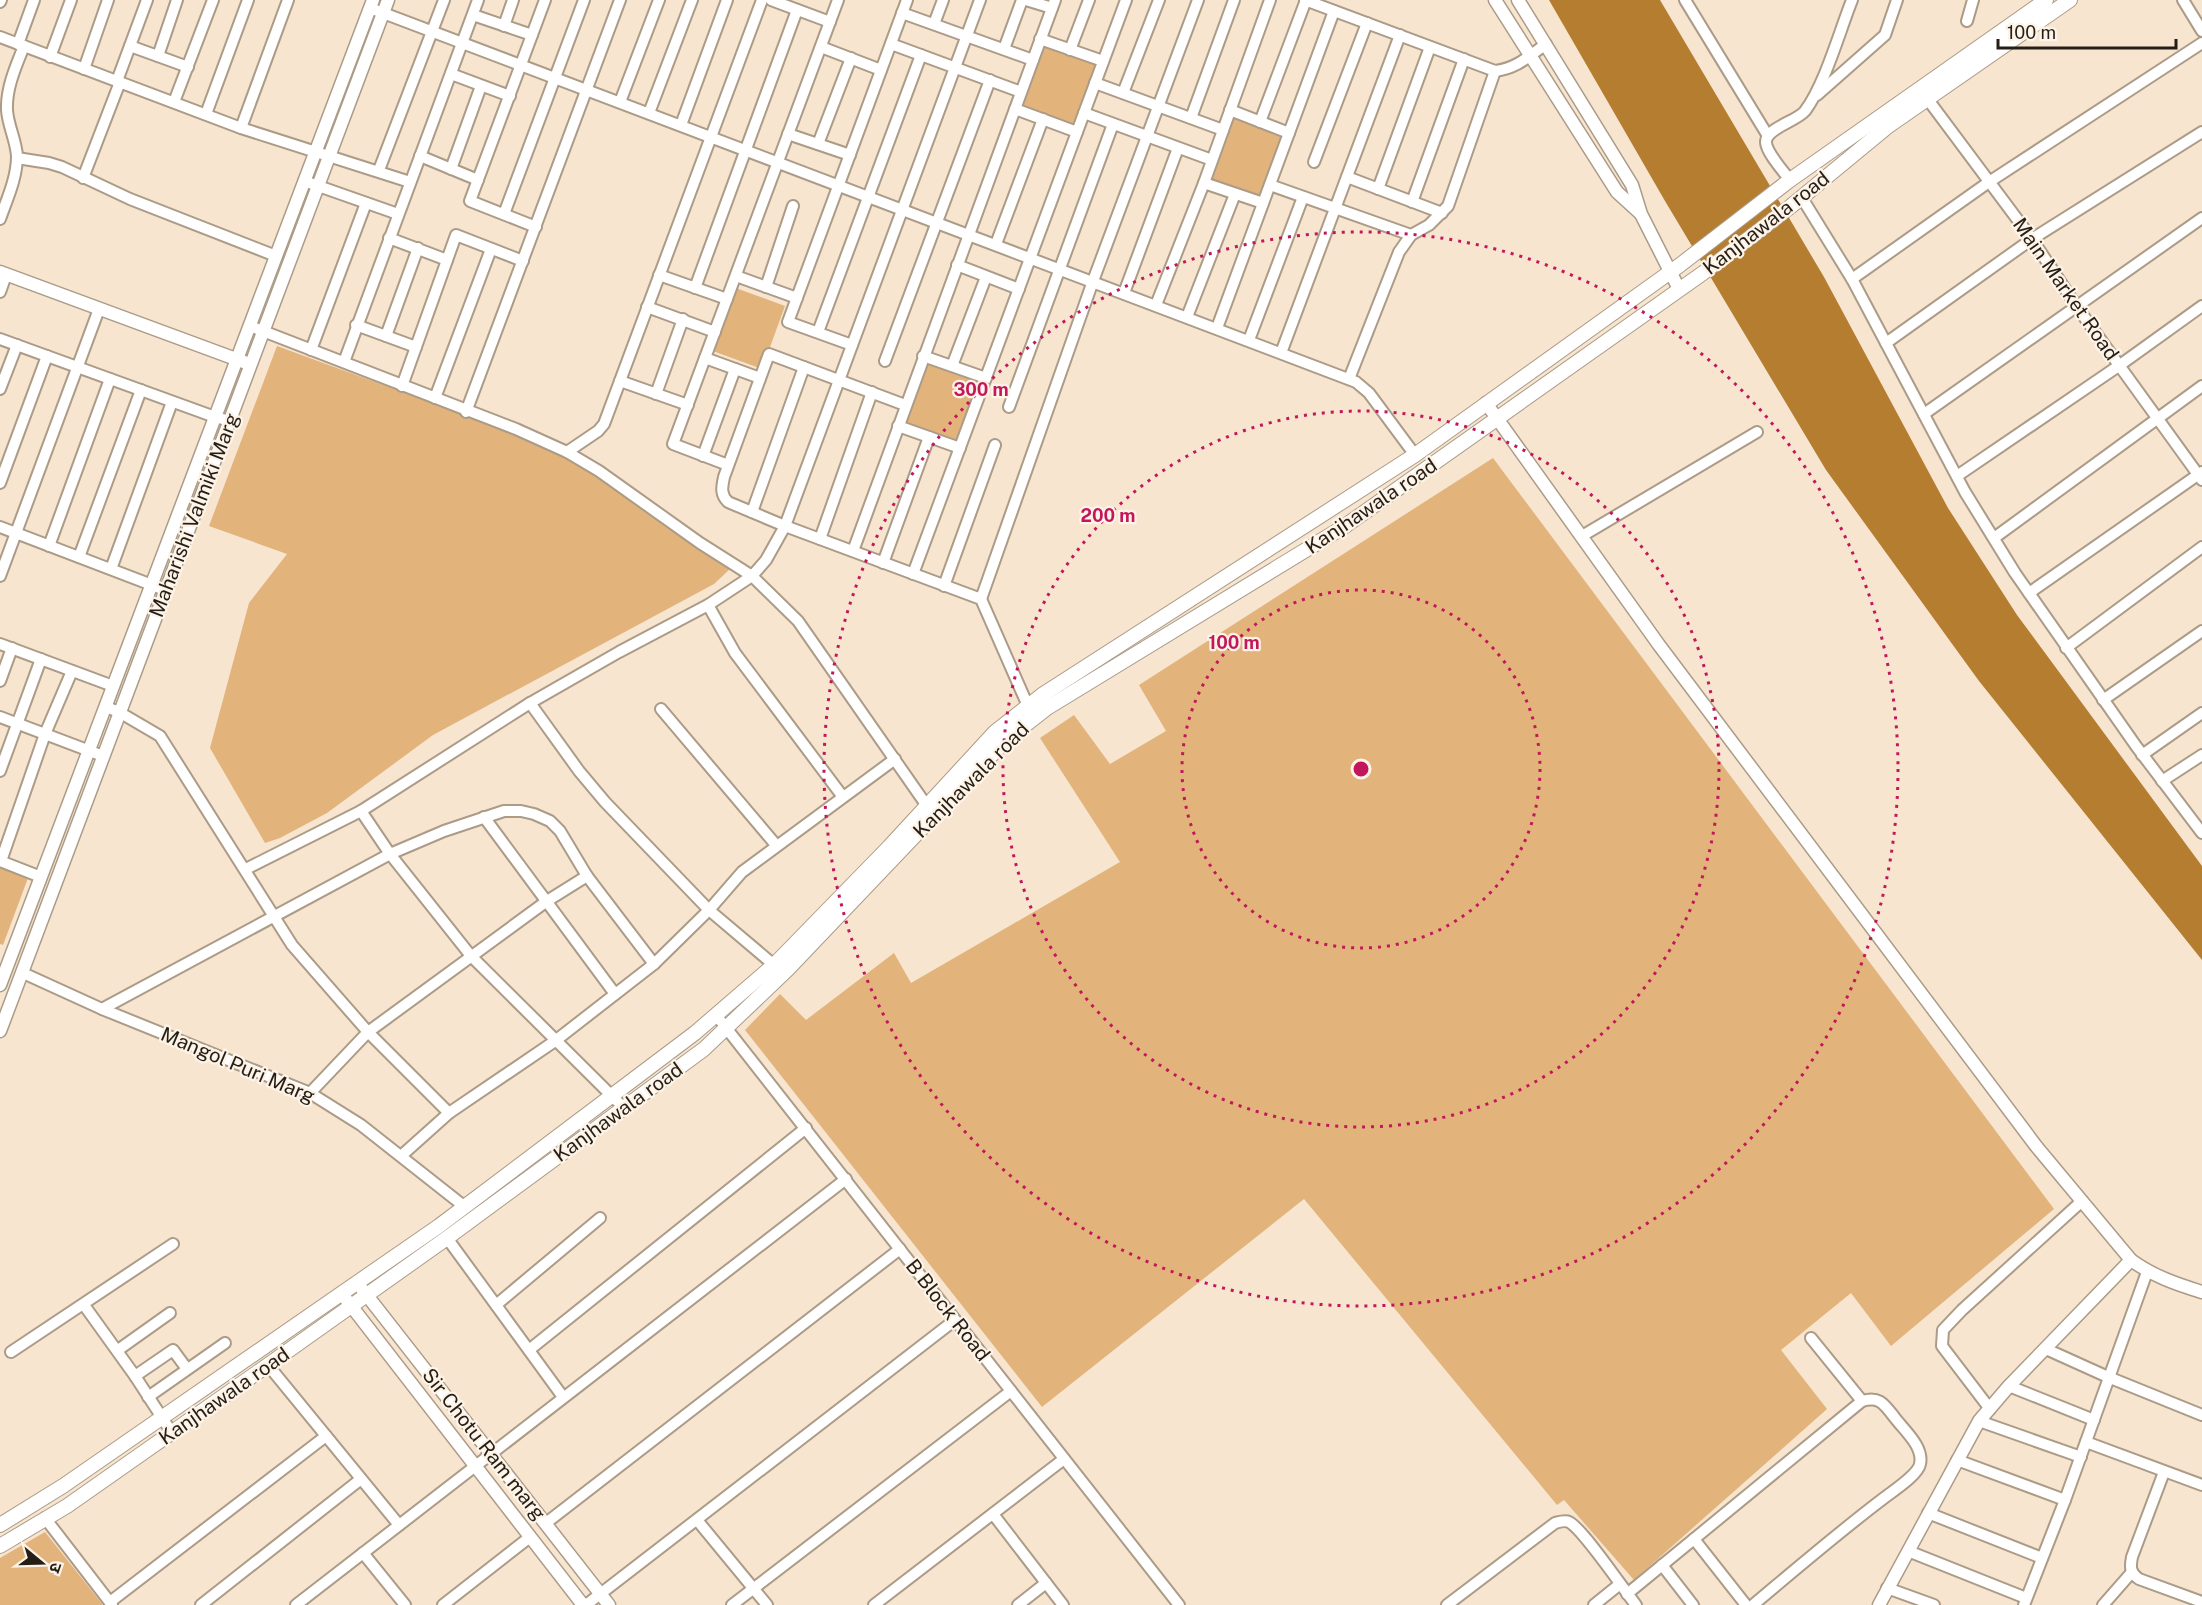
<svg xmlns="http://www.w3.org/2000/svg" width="2202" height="1605" font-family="'Public Sans','Noto Sans Devanagari',sans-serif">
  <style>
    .green { fill: #e2b37b }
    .water { fill: #b57d30 }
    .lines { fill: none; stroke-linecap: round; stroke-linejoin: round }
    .minor-casing { stroke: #ab9b87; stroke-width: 14 }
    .tertiary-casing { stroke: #ab9b87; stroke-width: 15 }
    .secondary-casing { stroke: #ab9b87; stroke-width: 16 }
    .minor { stroke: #fff; stroke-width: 10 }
    .tertiary { stroke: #fff; stroke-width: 12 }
    .secondary { stroke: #fff; stroke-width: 14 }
    .ring { fill: none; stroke: #c2185b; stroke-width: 3; stroke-dasharray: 3 6 }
    .labels { text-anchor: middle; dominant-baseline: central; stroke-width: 4.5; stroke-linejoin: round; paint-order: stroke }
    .street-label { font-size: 20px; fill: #241e16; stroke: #fef3e7 }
    .centre { fill: #c2185b; stroke: #fef3e7; stroke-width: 3 }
    .ring-label { font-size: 18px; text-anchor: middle; font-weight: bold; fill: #c2185b; stroke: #fef3e7; stroke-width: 4.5; stroke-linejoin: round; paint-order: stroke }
  </style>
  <rect width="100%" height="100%" fill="#f7e5d0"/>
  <g class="green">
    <polygon points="1044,45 1096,64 1072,127 1021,108"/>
    <polygon points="1233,115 1285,135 1262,198 1210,179"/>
    <polygon points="733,287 785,306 762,369 710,350"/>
    <polygon points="277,346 555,448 732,567 714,584 433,735 327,813 280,838 265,843 210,748 249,603 287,554 209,526"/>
    <polygon points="927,361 979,380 955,443 904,424"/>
    <polygon points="1493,458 2054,1209 1891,1346 1851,1293 1781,1350 1827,1409 1634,1580 1564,1500 1557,1505 1304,1199 1042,1407 745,1030 780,994 806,1020 894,953 911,983 1120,862 1040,738 1074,715 1110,764 1166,731 1139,685"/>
    <polygon points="0,868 28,878 3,945 0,944"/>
    <polygon points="45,1532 103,1605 0,1605 0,1558"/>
  </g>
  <polygon class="water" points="1549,0 1660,0 1824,277 1948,508 2017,615 2202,866 2202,960 1979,681 1826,470 1665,201"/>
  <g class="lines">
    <defs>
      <g id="minor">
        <polyline points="771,0 830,22"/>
        <polyline points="1026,0 1052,8"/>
        <path d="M1305,0L1495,71C1517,68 1528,57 1546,44"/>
        <polyline points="1685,0 1768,136"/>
        <polyline points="2183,0 2202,31"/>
        <polyline points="0,2 1,0"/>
        <polyline points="370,8 1356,382 1369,393 1415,455"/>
        <polyline points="902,13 1033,60"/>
        <polyline points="473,15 532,35"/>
        <polyline points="1967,21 1973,0"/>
        <polyline points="934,24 943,0"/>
        <polyline points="504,26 513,0"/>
        <polyline points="0,37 241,128 410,182"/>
        <polyline points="1040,39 1103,61"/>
        <polyline points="18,44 34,0"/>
        <polyline points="891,44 1021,92"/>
        <polyline points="130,46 188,67"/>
        <polyline points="821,47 881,70"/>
        <polyline points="1004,49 1022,0"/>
        <polyline points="1070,50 1089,0"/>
        <polyline points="158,56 177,0"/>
        <polyline points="50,57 71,0"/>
        <polyline points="84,69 108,0"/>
        <polyline points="451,74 510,96"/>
        <polyline points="117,81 147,0"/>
        <polyline points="1095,83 1223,130"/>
        <polyline points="1123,93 1159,0"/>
        <polyline points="1923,93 2032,239 2077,307 2202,480"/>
        <polyline points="1817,95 1885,35 1897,0"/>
        <polyline points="174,102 213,0"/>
        <polyline points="620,102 659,0"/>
        <polyline points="1015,109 1077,132"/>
        <polyline points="1230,110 1289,133"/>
        <polyline points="649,113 692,0"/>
        <polyline points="1084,113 1212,160"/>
        <polyline points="206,114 248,0"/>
        <polyline points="1191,118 1234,0"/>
        <polyline points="1260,122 1306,0"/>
        <polyline points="681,125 727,0"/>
        <polyline points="241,128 288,0"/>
        <polyline points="788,134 850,155"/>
        <polyline points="818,144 851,58"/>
        <polyline points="420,156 478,180"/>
        <polyline points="17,158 49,163 62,167 130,199 276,256"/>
        <polyline points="1314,162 1367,23"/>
        <polyline points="451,169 481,86"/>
        <polyline points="379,170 444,0"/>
        <polyline points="1347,177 1442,213"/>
        <polyline points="83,178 120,82"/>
        <path d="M1790,180C1784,172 1765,151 1766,141C1767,128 1797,121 1805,111C1825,84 1839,33 1852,0"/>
        <polyline points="304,181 398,214"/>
        <polyline points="1204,183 1263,203"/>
        <polyline points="1270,185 1411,235"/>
        <polyline points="1378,189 1430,47"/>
        <polyline points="1802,198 1852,279 1965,492 2015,573 2136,746 2202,833"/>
        <polyline points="1412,202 1464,59"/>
        <polyline points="504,214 584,0"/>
        <path d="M0,219C7,199 17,178 17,156C16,140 8,126 7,110C6,88 16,66 24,46"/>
        <polyline points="536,227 470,201 545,0"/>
        <polyline points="389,238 447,260"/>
        <polyline points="996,244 1043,119"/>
        <polyline points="957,265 1019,289"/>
        <polyline points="659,275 727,299"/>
        <polyline points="736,276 797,298"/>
        <polyline points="1852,279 1989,182 2202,43"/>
        <polyline points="766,287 793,206"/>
        <polyline points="695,288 797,10"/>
        <polyline points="0,292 6,275"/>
        <polyline points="1124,293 1178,148"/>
        <polyline points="1156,305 1204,183 1270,0"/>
        <polyline points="647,307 715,332"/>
        <polyline points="1187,317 1235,194"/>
        <polyline points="356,325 416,347"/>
        <polyline points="255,328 516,429 567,452 599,471 700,543 752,576 798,621 927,806"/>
        <polyline points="1217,328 1334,11"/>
        <polyline points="818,332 921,55"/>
        <polyline points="386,336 418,248"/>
        <polyline points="0,339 215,417 230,421"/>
        <polyline points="1249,340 1303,197"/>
        <polyline points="1886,343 2032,239 2202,132"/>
        <polyline points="852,345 788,322 907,0"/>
        <polyline points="311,350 366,203"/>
        <polyline points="1281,353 1400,35"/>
        <polyline points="923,356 986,378"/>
        <polyline points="705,358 760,378"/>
        <polyline points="885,361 990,80"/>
        <polyline points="344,362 478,0"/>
        <polyline points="952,366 986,277"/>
        <polyline points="1349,379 1399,252 1411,235 1429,225 1448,206 1495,71"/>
        <polyline points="620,381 688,405"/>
        <polyline points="402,386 456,235 523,261"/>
        <polyline points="0,389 17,345"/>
        <polyline points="656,394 683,319"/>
        <polyline points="435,398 491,249"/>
        <path d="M905,405L769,354L724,477C722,487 720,494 728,502L785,526L981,599L1028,706"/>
        <polyline points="1009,407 1113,124"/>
        <polyline points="466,412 620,0"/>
        <polyline points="1924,414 2202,218"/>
        <polyline points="898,426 960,448"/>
        <polyline points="567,452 598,431 604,424 762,0"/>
        <polyline points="703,456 735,369"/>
        <polyline points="728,465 673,444 838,0"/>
        <polyline points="1957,476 2120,365 2202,306"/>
        <polyline points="0,483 47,356"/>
        <polyline points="752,512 804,367"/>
        <polyline points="0,527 165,590"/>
        <polyline points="1582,536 1757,432"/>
        <polyline points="1994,538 2202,386"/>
        <polyline points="820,539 872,392"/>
        <polyline points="49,546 110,379"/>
        <polyline points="853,551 1055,0"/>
        <polyline points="79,557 141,390"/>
        <polyline points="883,563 929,437"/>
        <polyline points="111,569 172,402"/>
        <polyline points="913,574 1126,0"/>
        <polyline points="0,576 99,309"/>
        <polyline points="944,586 995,445"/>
        <polyline points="2029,593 2202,472"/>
        <polyline points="981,599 1093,281 1198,0"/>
        <polyline points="708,605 735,653 843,797"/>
        <polyline points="0,644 113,686"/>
        <polyline points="2066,648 2202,547"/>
        <polyline points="0,681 12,648"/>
        <polyline points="2103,700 2202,631"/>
        <polyline points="530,703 579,771 605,802 709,910 774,965"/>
        <polyline points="106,707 119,712 160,736 292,945 368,1032 449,1113"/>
        <polyline points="661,709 776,845"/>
        <polyline points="0,717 103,756"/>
        <polyline points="2142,755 2202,713"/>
        <polyline points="0,771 41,659"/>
        <polyline points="2162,781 2202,755"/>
        <polyline points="361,811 390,854 471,956 624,1108"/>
        <polyline points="484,817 615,994"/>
        <polyline points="0,861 41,877"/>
        <polyline points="1,861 45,734 72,671"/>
        <polyline points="246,869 361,811 530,703 619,652 708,605 752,576 766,560 785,526 980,0"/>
        <polyline points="23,973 102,1009 310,1093 361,1125 465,1207"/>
        <polyline points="102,1009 390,854 444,831 504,811 521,811 534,814 550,821 560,831 587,876 654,964"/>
        <polyline points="716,1015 1179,1605"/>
        <polyline points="310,1093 368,1032 547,901 587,876"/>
        <polyline points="401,1156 449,1113 555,1041 654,964 709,910 742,872 895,759"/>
        <polyline points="447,1238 563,1397"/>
        <polyline points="84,1305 135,1376 172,1433"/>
        <polyline points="496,1305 600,1218"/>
        <polyline points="1811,1338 1862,1401"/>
        <polyline points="2046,1349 2108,1377 2202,1415"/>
        <polyline points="118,1350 170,1313"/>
        <polyline points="529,1350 806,1128"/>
        <polyline points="11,1352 173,1244"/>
        <polyline points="268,1365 399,1525"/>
        <polyline points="135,1376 173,1350 187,1369"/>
        <polyline points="2009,1386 2094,1420"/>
        <polyline points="148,1397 225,1343"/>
        <polyline points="1990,1409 1942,1346 1943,1330 1962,1310 2082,1201"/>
        <polyline points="1979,1421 2081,1457"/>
        <polyline points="2086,1442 2202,1485"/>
        <polyline points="1957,1460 2065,1500"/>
        <path d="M2164,1472L2132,1557C2130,1567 2130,1573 2139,1579L2202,1602"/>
        <polyline points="1928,1513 2042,1558"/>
        <polyline points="993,1514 1063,1605"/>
        <polyline points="45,1518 112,1605"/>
        <polyline points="697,1520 767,1605"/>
        <polyline points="546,1523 900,1249"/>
        <polyline points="1694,1539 1746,1605"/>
        <polyline points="1908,1551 2026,1598"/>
        <polyline points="363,1553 405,1605"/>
        <polyline points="1662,1565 1693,1605"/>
        <polyline points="1887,1588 1934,1605"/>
        <path d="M1627,1594L1862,1401C1880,1396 1884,1404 1895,1418C1904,1430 1924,1447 1920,1464C1918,1475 1893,1491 1884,1498C1839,1532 1796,1569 1753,1605"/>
        <polyline points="110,1602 326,1436"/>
        <polyline points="201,1605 361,1479"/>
        <polyline points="296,1605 846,1179"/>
        <polyline points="443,1605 530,1537"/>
        <polyline points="586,1605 955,1320"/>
        <polyline points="732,1605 1011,1391"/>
        <polyline points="874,1605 1064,1459"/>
        <polyline points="1018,1605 1046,1583"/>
        <path d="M1447,1605L1555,1523C1559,1522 1565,1520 1569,1522C1583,1529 1624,1590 1636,1605"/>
        <polyline points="1594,1605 1620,1584"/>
        <polyline points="2024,1605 2065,1500 2147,1272"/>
        <polyline points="2103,1605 2132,1572"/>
      </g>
      <g id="tertiary">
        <polyline points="1495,0 1617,192 1640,213"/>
        <polyline points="1518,0 1632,185 1641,214 1679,289"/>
        <polyline points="0,272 244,362"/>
        <path d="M1486,403L1659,645L2036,1146L2131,1260C2153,1276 2176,1284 2202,1292"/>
        <polyline points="0,985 373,0"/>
        <polyline points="0,1031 388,0"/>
        <polyline points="362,1289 609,1605"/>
        <polyline points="342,1294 583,1605"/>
        <polyline points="1879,1605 1979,1421 2009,1386 2131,1260"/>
      </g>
      <g id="secondary">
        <polyline points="0,1525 63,1486 439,1226 695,1033 774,965 889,847 995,732 1042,695 1415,455 1680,265 1790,180 2046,0"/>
        <polyline points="0,1546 67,1506 268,1365 447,1238 704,1049 788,969 1005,741 1047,708 1345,526 1703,273 1790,207 1887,127 2070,0"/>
      </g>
    </defs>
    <use href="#minor" class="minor-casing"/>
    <use href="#tertiary" class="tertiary-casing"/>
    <use href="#secondary" class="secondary-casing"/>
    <use href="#minor" class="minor"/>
    <use href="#tertiary" class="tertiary"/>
    <use href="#secondary" class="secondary"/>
  </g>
  <g class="ring">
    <circle cx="1361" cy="769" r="179"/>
    <circle cx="1361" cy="769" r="358"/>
    <circle cx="1361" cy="769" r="537"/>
  </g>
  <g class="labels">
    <g class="street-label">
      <text transform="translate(1766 223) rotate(-38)">Kanjhawala road</text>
      <text transform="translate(2066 289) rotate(55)">Main Market Road</text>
      <text transform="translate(1371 506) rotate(-34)">Kanjhawala road</text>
      <text transform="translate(194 515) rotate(-69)">Maharishi Valmiki Marg</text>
      <text transform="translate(971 780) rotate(-45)">Kanjhawala road</text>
      <text transform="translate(238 1065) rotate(23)">Mangol Puri Marg</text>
      <text transform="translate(618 1112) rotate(-36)">Kanjhawala road</text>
      <text transform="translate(948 1310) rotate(52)">B Block Road</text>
      <text transform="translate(224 1396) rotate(-35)">Kanjhawala road</text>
      <text transform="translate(484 1444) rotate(52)">Sir Chotu Ram marg</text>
    </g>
  </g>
  <circle cx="1361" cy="769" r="9" class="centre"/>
  <g class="ring-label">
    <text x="981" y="396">300 m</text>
    <text x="1108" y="522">200 m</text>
    <text x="1234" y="649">100 m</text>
  </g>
  <g transform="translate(42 1563) rotate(109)" stroke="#fef3e7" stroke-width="4.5" paint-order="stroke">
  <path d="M0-4.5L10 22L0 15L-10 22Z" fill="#241e16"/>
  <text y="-9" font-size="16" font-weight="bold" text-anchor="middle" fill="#241e16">उ</text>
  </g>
  <path d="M1998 39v9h178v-9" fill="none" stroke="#241e16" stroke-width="3"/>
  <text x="2007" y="39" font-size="18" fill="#241e16" stroke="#fef3e7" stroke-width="4.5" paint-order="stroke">100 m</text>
</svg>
